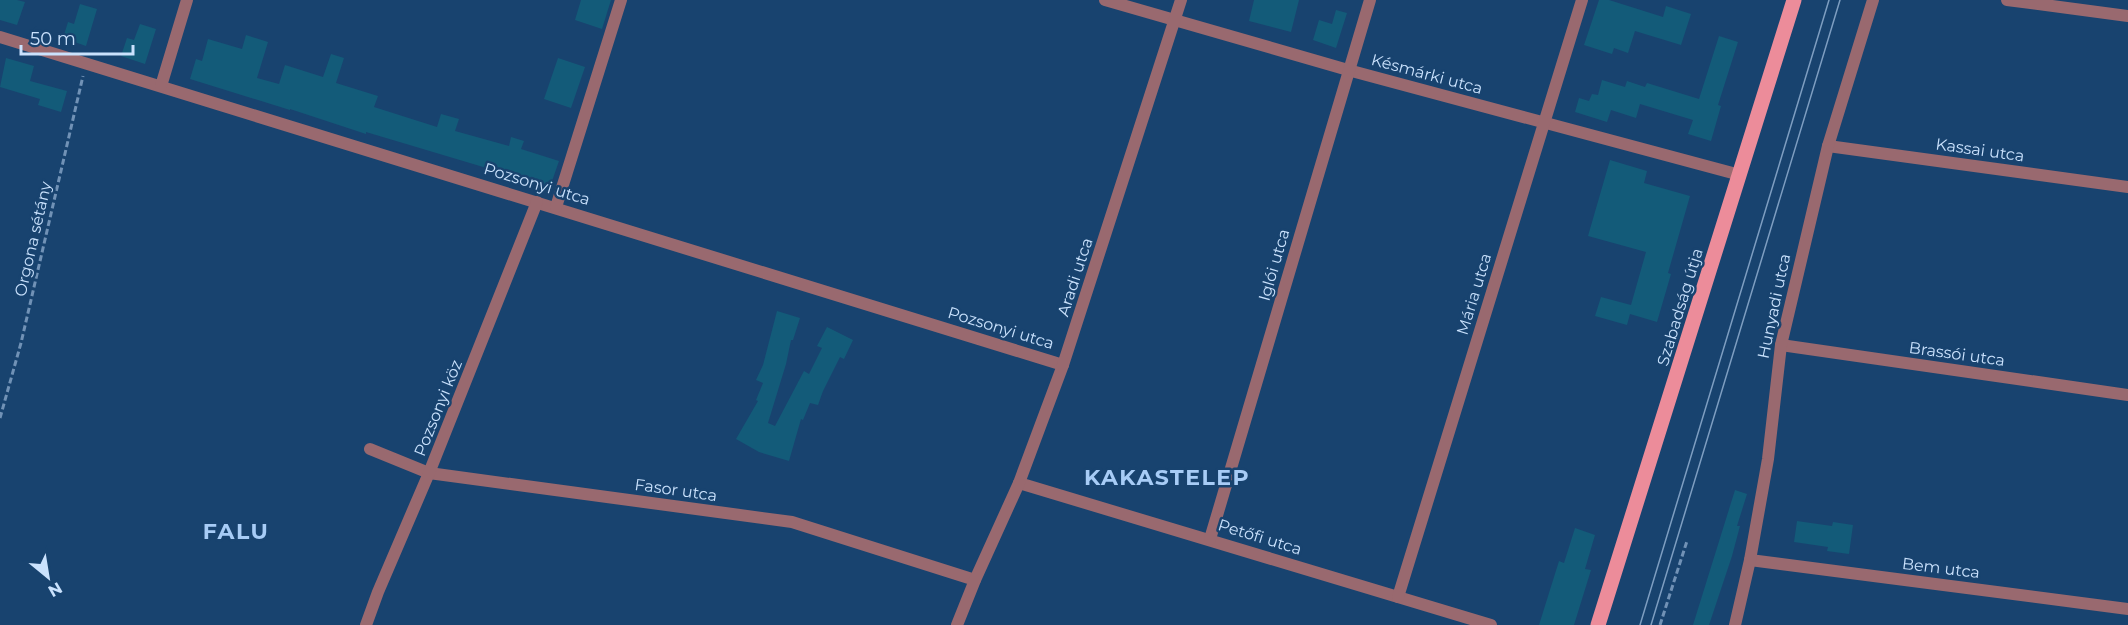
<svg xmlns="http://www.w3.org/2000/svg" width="2128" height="625" font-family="Montserrat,sans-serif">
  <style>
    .building { fill: #135b79 }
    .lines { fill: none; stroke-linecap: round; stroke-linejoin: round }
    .path { stroke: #7192b6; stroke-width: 3; stroke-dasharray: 6 3; stroke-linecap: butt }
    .minor { stroke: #99696f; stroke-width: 12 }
    .primary { stroke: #ec8c9a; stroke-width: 15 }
    .tram { stroke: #7e9ec1; stroke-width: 1.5 }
    .labels { text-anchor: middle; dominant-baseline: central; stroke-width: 5; stroke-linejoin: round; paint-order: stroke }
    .street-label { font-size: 16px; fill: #cae2fd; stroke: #18436f }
    .district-label { font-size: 22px; font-weight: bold; letter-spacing: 1.5px; fill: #a7ccf6; stroke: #18436f }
  </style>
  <rect width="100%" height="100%" fill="#18436f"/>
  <g class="building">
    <polygon points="0,0 17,0 25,2 17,25 0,20"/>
    <polygon points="581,0 611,0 602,29 575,20"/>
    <polygon points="1254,0 1299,0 1291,32 1249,21"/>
    <polygon points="1599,0 1609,0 1663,17 1666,6 1691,14 1681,45 1635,31 1628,53 1614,48 1612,54 1584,45"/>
    <polygon points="80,4 97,9 86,46 63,38 68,22 74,24"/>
    <polygon points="1336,10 1347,13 1336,48 1313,40 1319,20 1332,24"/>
    <polygon points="140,24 156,29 145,64 121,56 127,38 134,40"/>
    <polygon points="246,35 268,42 257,78 279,84 285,65 323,77 331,54 344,58 336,83 378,96 374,107 437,127 441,114 459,119 455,131 509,146 511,137 524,141 521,149 559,161 550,187 366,132 366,134 290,109 290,110 190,79 196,59 202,61 208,39 242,49"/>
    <polygon points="1719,36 1738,42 1718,105 1721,106 1711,141 1688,134 1693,120 1640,104 1636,118 1611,110 1607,122 1575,112 1579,98 1589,101 1592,94 1598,95 1602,80 1625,87 1627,81 1645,87 1647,83 1699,99"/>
    <polygon points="6,58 34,66 30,81 67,91 61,112 38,105 40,99 0,87"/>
    <polygon points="558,58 585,67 571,108 544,99"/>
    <polygon points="1610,160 1647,171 1644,183 1690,196 1668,273 1671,274 1657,322 1630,314 1627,325 1595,316 1601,297 1631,305 1646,252 1588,236"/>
    <polygon points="777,311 800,318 793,340 791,340 786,364 768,423 775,426 804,371 809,374 822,348 817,346 827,327 853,340 844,359 840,357 823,391 818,405 810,403 803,420 801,419 789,461 759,452 736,439 758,401 756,400 763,383 756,380 763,365"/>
    <polygon points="1735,490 1747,494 1737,526 1740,526 1732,556 1709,625 1693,625"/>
    <polygon points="1797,521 1832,526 1833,522 1853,525 1849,554 1827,551 1828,547 1794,542"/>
    <polygon points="1575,528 1595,535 1585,569 1591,570 1574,625 1539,625 1559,561 1564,563"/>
  </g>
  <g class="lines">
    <g class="path">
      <polyline points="0,418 21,343 83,76"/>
      <polyline points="1660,625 1687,541"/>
    </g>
    <g class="minor">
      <polyline points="1105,0 1348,70 1740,175"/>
      <polyline points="2007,0 2128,16"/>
      <polyline points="0,37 1063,365"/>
      <polyline points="161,86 187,0"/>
      <polyline points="1828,146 2128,187"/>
      <polyline points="556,207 621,0"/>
      <polyline points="1781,345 2128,395"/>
      <polyline points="370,449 429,473 792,522 975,580"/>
      <polyline points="1019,483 1491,625"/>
      <polyline points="1210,539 1370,0"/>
      <polyline points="1750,560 2128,609"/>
      <polyline points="1398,597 1582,0"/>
      <polyline points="366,625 378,592 429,473 537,202"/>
      <polyline points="957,625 975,580 1019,483 1063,365 1181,0"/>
      <polyline points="1735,625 1750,560 1768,459 1781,345 1828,146 1873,0"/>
    </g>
    <polyline class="primary" points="1598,625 1794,0"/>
    <g class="tram">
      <polyline points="1640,625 1829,0"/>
      <polyline points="1651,625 1840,0"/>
    </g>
  </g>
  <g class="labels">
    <g class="street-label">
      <text transform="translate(1427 74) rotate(15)">Késmárki utca</text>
      <text transform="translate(1980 150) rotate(8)">Kassai utca</text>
      <text transform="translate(537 184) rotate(17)">Pozsonyi utca</text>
      <text transform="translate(33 239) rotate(-77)">Orgona sétány</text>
      <text transform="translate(1274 265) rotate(-74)">Iglói utca</text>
      <text transform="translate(1075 277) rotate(-72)">Aradi utca</text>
      <text transform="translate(1474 294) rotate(-73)">Mária utca</text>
      <text transform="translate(1774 306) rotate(-78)">Hunyadi utca</text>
      <text transform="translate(1680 307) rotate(-73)">Szabadság útja</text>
      <text transform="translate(1001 328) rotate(17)">Pozsonyi utca</text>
      <text transform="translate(1957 354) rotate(8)">Brassói utca</text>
      <text transform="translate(438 408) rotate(-68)">Pozsonyi köz</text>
      <text transform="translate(676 490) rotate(8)">Fasor utca</text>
      <text transform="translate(1260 537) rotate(17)">Petőfi utca</text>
      <text transform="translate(1941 568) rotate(7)">Bem utca</text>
    </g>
    <g class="district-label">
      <text x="1167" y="477">KAKASTELEP</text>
      <text x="236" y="531">FALU</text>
    </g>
  </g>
  <g transform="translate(48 577) rotate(150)" stroke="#18436f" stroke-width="4.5" paint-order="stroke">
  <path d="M0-4.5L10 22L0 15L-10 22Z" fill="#cae2fd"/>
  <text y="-9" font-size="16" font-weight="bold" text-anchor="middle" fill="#cae2fd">N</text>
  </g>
  <path d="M21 45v9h112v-9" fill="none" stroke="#cae2fd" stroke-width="3"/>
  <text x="30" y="45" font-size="18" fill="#cae2fd" stroke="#18436f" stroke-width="4.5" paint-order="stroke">50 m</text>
</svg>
